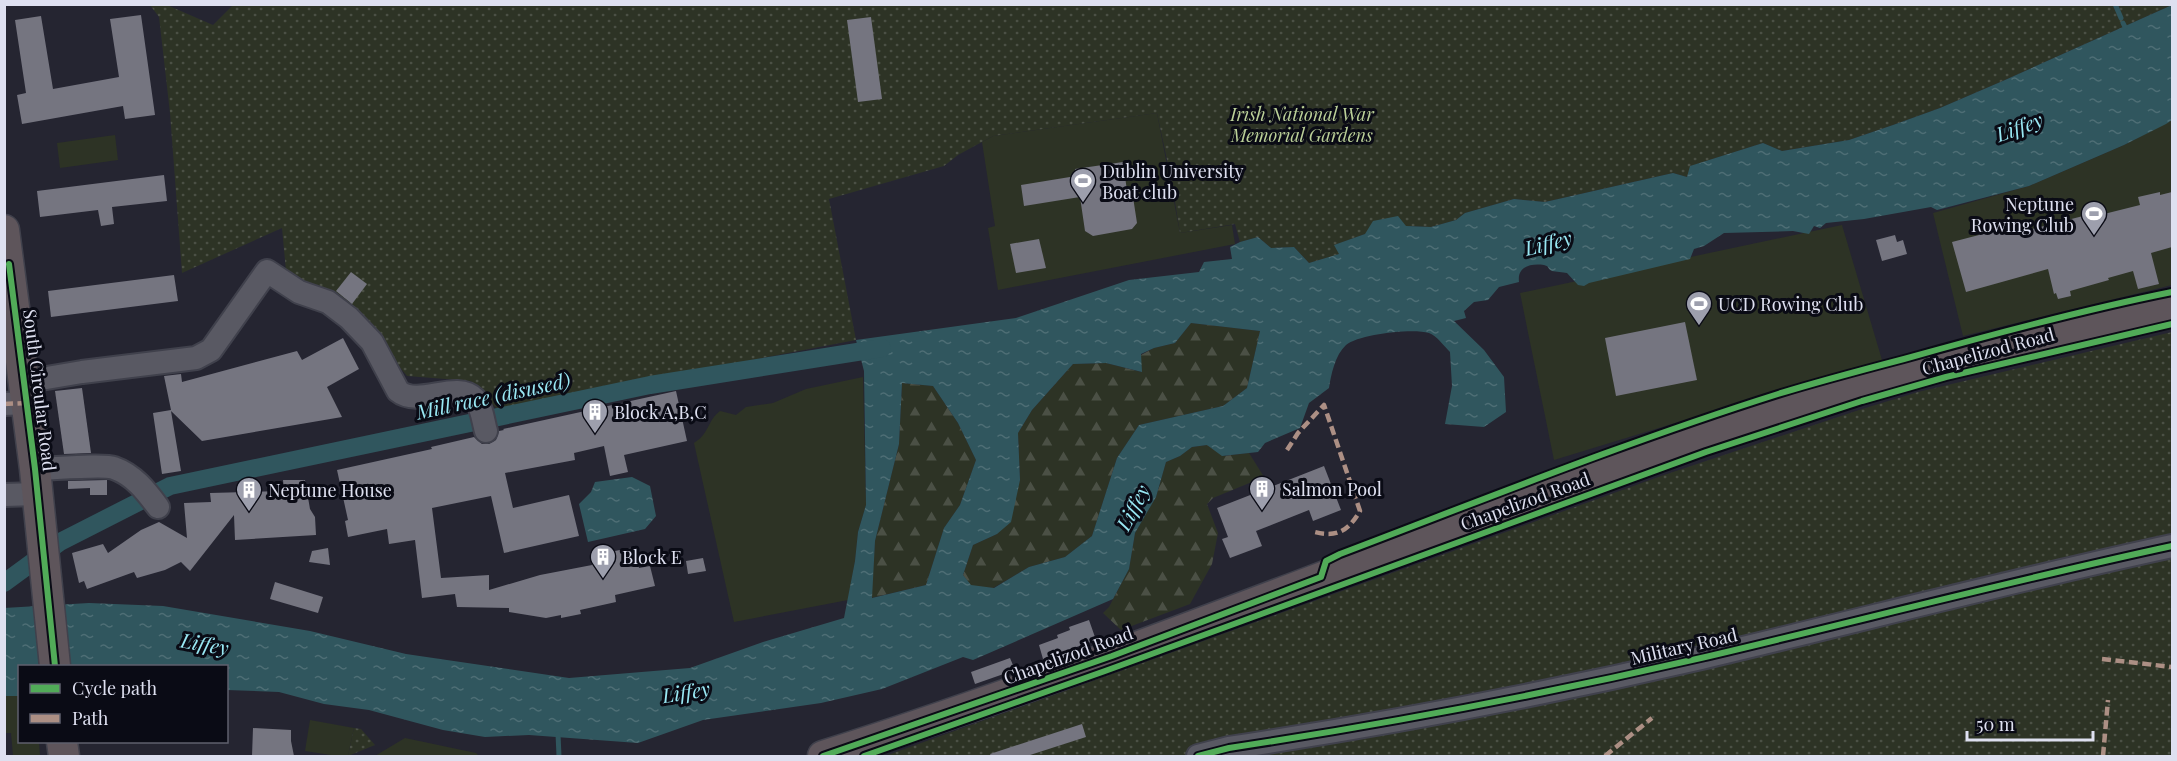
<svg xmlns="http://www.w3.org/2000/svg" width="2177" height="761" font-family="'Playfair Display',serif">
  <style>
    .green { fill: #2d3325 }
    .forest { fill: url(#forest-firs) }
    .park { fill: url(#park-dots) }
    .water { fill: url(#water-ripples); fill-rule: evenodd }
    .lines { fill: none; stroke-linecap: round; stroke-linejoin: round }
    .stream { stroke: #30565e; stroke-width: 5 }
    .canal { stroke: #30565e; stroke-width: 18 }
    .building { fill: #757580 }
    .minor-casing { stroke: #40414c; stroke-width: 26 }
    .major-casing { stroke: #40414c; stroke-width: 33 }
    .minor { stroke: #595963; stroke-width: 22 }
    .major { stroke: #5e555b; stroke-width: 30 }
    .quiet { stroke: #ac8f84; stroke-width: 4.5; stroke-dasharray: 9 4.5; stroke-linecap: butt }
    .cycleway-casing { stroke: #0a0b15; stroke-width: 10 }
    .cycleway { stroke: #51ab58; stroke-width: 6 }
    .labels { text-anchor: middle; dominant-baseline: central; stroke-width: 6; stroke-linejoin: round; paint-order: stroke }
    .park-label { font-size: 18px; font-style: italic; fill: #bbd098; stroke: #0a0b15 }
    .poi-label { font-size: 18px; fill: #dee0f0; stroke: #0a0b15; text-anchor: start }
    .street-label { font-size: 18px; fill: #dee0f0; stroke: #0a0b15 }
    .water-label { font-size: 20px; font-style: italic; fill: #99e8f4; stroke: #0a0b15 }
  </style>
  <defs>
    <pattern id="forest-firs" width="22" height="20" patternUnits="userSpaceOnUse" patternTransform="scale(1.5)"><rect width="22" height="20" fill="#2d3325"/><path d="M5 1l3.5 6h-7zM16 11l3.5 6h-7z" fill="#4b5045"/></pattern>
    <pattern id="park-dots" width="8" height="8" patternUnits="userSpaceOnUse" patternTransform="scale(1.5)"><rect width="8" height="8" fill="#2d3325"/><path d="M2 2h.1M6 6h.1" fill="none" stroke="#4b5045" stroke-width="1.8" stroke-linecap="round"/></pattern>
    <pattern id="water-ripples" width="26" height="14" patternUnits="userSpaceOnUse" patternTransform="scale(1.5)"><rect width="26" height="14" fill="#30565e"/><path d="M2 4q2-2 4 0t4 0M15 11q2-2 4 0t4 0" fill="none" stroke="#4e6e75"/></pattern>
  </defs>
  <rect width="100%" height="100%" fill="#252531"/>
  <g class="green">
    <polygon points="1157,113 1180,233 1232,225 1235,244 998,290 988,228 995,226 982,142 993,136"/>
    <polygon points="2172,120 2172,285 1963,336 1933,213 2029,186 2124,145"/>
    <polygon points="115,135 118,160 60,168 57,143"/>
    <polygon points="1842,225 1882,360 1554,460 1520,293"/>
    <path d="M863,377L866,505L858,532L855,561L848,600L734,622L694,443C710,433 707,421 720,411L736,415L746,407L773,403L806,389Z"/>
    <polygon points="5,696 19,696 20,742 39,742 40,756 13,756 11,733 5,733"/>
    <polygon points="310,720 354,728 348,756 337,756 305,751"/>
    <polygon points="405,738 476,753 479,756 375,756"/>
  </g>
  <g class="forest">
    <polygon points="1191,323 1260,331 1247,388 1223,406 1139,425 1117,458 1092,536 1065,557 1029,567 993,588 971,586 963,575 973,545 997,534 1020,480 1018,433 1032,410 1073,364 1106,363 1141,372 1141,355 1154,348 1175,343"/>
    <polygon points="902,383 933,386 958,423 976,460 960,505 944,528 926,585 871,598 875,541 899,444"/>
    <polygon points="1207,445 1224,456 1249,453 1264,477 1213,498 1207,504 1218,533 1212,564 1190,604 1121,630 1103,613 1109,607 1129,569 1135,533 1156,497 1166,462 1180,456 1192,447"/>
  </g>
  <g class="park">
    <polygon points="234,4 2172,5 2005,80 1940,108 1893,125 1849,140 1782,151 1763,143 1691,166 1687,177 1673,173 1545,202 1514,199 1465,213 1456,220 1431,227 1406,226 1365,234 1335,245 1340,254 1309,263 1294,247 1271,248 1258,237 1240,242 1235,224 1180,233 1172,183 1157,113 993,136 958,155 944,166 829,199 856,340 497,409 471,381 407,376 347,305 286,271 282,228 182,273 170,113 159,17 150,5 167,5 213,25"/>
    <polygon points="2172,332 2172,756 885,756 1661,476 1862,409 1918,392"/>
    <polygon points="354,728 361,729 375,745 348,756"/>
  </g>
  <g class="water">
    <path d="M2172,5V120L2166,124L2124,145L2029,186L1937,210L1931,207L1864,219L1826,223L1820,228L1814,226L1809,234L1793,231L1724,233L1704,246L1694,249L1690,259L1589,283L1584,286L1578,285L1567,273C1563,272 1556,272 1552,271C1546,268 1551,267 1544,265C1530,263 1517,267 1519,282L1499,287L1488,300L1474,302L1464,311L1466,318L1454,321L1484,350L1504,377L1506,412L1484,427L1445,424L1452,386L1450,352C1444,346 1436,335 1429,333C1413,328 1359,334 1346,345C1335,355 1331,375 1329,388L1309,403L1300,428L1265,443L1258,452L1222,456L1207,445L1192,447L1180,456L1166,462L1156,497L1135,533L1129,569L1113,599L973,660L963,657L882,689L821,703L703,720L638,743L529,735L485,737L443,730L369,710L324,704L279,692L227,690L226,666H20L19,696H5L4,608L89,603L163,606L310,631L406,654L569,678L690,668L763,642L844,618L855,561L858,532L866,505L864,371L856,340L1016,318L1129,280L1199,272L1204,262L1232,259L1230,247L1240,242L1258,237L1271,248L1294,247L1309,263L1339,254L1334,245L1365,234L1373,221L1398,216L1406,226L1431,227L1456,220L1465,213L1514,199L1545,202L1673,173L1687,177L1690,166L1763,143L1782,151L1849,140L1893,125L1940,108L2005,80ZM1191,323L1260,331L1247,388L1223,406L1139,425L1117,458L1092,536L1065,557L1029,567L994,588L971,585L963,575L973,545L997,534L1011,522L1020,480L1018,433L1032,410L1073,364L1106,363L1142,372L1141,354L1154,348L1175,343ZM902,383L933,386L958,423L976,460L960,505L944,528L926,585L872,598L875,541L899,444Z"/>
    <polygon points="632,477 650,486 656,516 645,529 588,542 579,504 591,492 595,482"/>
  </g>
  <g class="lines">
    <g class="stream">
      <polyline points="2115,4 2121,18"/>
      <polyline points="2123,23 2125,27"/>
      <polyline points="558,734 559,756"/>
    </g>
    <polyline class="canal" points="4,583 60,542 170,486 650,385 882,348"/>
  </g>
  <g class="building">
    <polygon points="141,15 155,115 125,119 123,106 22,124 17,95 26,93 15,20 41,16 53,89 119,77 110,19"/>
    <polygon points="871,17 882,99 858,102 847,20"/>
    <polygon points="1123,162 1128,198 1133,197 1137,223 1132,229 1093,236 1085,231 1080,197 1024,206 1021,185 1076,176 1075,169"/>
    <polygon points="164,175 167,201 112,207 114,224 101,226 98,210 40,217 37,191"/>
    <polygon points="2160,192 2160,195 2172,192 2172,247 2151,253 2159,284 2138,289 2133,271 2108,278 2109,280 2070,291 2071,296 2058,299 2056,293 2054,294 2048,269 1966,292 1952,242 1979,235 1978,230 1982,229 1981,225 1999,219 2002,230 2026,223 2028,230 2091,214 2092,217 2140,205 2138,197"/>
    <polygon points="1895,235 1897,242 1903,240 1907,254 1882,261 1876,240"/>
    <polygon points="1039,239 1046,268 1016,273 1010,244"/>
    <polygon points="351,272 367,284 352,304 336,291"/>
    <polygon points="174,275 178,301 51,317 48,291"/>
    <polygon points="1685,322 1697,380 1616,396 1605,338"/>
    <polygon points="343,338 359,369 327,387 342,417 202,441 171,411 181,471 162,474 153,413 171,410 164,376 181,374 182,382 297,351 302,360"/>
    <polygon points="82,388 91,453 64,454 55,391"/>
    <polygon points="676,391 687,441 624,455 628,472 610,476 604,446 574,453 575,460 505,473 513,508 569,495 579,536 504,553 491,496 432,508 441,578 489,575 489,590 540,575 592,565 591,556 634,547 639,568 650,566 655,586 615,595 616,602 580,610 581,614 561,618 561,615 546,618 509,612 509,608 457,607 455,594 422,598 415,540 389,544 387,529 348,537 345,521 348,520 337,470 432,449 431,447 474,437 482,444 489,444 496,440 499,431 504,430 503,429"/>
    <polygon points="1324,466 1341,510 1313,521 1309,510 1256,531 1262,546 1230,558 1222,539 1228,537 1217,508"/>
    <polygon points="107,480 107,495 90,495 90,488 68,489 68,481"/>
    <polygon points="283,480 305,480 310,509 315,517 316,535 235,540 234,515 190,571 181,562 165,570 137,578 134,572 87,589 84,581 79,583 72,553 103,544 108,553 141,530 159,522 187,538 184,503 211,502 210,493 284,491"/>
    <polygon points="328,548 330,565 309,562 312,551"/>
    <polygon points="703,558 706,571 688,574 686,561"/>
    <polygon points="275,582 323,597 318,613 270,599"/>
    <polygon points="1089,620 1096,640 1043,659 1039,645 1058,638 1057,635 1070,630 1069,627"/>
    <polygon points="1010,658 1015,670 975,684 971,672"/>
    <polygon points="1082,724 1086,737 1027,756 991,756 990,754"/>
    <polygon points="253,728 291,730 291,741 294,756 252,756"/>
  </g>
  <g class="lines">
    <defs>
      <g id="minor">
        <path d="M23,382L82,372L196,358L211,350L267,271L299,292L328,302L349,318L372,342L398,391C419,408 456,380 475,399C482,407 483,421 486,431"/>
        <polyline points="4,404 26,403"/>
        <path d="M35,469C50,469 103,464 114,468C134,475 146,491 158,507"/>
        <polyline points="4,495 37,494"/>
        <path d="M1198,756L1229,748C1387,724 1545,694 1701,658C1858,621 2014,580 2172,546"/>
      </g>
      <g id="major">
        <polyline points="4,230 35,469 55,666"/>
        <polyline points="62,742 64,756"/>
        <path d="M823,756C1061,681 1293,586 1529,500C1591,477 1653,451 1717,431C1867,382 2018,339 2172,309"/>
      </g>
    </defs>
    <use href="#minor" class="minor-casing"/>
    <use href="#major" class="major-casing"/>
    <use href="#minor" class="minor"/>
    <use href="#major" class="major"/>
    <g class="quiet">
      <polyline points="4,404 26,403"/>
      <path d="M1287,450L1298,433L1324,405L1360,511C1347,533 1335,538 1311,531"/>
      <polyline points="2102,659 2172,667"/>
      <polyline points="1605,756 1652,718"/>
      <polyline points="2103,756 2108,700"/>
    </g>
    <defs>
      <g id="cycleway">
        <polyline points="9,264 35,469 55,666"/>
        <path d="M823,756L1112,656L1321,577L1326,561L1340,554C1485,499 1629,441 1778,394C1820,381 1862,370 1904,359C1993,334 2082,310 2172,292"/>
        <polyline points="864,756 1105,671 1706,452 1862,401 1946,377 2172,324"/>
        <path d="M1198,756L1229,748C1387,724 1545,694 1701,658C1858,621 2014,580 2172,546"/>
      </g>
    </defs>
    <use href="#cycleway" class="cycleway-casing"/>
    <use href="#cycleway" class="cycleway"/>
  </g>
  <defs>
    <symbol id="stadium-pin" viewBox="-11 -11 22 30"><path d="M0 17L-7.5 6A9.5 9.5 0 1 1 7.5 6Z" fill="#9d9fad" stroke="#0a0b15"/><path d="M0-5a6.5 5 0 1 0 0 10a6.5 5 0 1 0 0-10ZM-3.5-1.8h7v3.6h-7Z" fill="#fff"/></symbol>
    <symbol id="building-pin" viewBox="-11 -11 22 30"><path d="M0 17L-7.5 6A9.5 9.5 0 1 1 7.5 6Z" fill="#9d9fad" stroke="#0a0b15"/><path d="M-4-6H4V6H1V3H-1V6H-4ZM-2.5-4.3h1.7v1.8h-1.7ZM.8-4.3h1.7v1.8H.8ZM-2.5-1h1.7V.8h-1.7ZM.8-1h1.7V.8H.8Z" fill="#fff"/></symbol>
  </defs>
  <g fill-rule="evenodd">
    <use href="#stadium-pin" x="1068" y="166" width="30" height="40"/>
    <use href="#stadium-pin" x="2079" y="199" width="30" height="40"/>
    <use href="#stadium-pin" x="1684" y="289" width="30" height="40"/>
    <use href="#building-pin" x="580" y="397" width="30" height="40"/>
    <use href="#building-pin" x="1247" y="474" width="30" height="40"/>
    <use href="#building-pin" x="234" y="475" width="30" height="40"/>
    <use href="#building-pin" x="588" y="542" width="30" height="40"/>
  </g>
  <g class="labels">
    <g class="park-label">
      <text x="1302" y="114">Irish National War<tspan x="1302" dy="21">Memorial Gardens</tspan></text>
    </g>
    <g class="poi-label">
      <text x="1102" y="171">Dublin University<tspan x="1102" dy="21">Boat club</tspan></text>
      <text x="2074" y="204" text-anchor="end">Neptune<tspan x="2074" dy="21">Rowing Club</tspan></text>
      <text x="1718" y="304">UCD Rowing Club</text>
      <text x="614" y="412">Block A,B,C</text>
      <text x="1282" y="489">Salmon Pool</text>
      <text x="268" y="490">Neptune House</text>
      <text x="622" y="557">Block E</text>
    </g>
    <g class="street-label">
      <text transform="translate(1988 351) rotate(-15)">Chapelizod Road</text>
      <text transform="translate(40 390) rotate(83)">South Circular Road</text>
      <text transform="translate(1525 501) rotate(-20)">Chapelizod Road</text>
      <text transform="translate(1684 646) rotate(-13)">Military Road</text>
      <text transform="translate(1068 655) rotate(-20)">Chapelizod Road</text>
    </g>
    <g class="water-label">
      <text transform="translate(2019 126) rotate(-20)">Liffey</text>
      <text transform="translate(1548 242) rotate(-14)">Liffey</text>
      <text transform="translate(493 395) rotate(-12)">Mill race (disused)</text>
      <text transform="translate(1132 507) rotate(-62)">Liffey</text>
      <text transform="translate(205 643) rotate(10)">Liffey</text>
      <text transform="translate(686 691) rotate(-9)">Liffey</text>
    </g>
  </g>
  <rect width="2177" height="761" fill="none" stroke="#dee0f0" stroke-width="12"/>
  <rect x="18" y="665" width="210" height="78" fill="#0a0b15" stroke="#5f606d" stroke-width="1.5"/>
  <rect x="30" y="684" width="30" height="9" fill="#51ab58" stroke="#5f606d" stroke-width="1.5"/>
  <text x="72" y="695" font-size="18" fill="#dee0f0">Cycle path</text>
  <rect x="30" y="714" width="30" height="9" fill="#ac8f84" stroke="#5f606d" stroke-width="1.5"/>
  <text x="72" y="725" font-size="18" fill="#dee0f0">Path</text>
  <path d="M1967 731v9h126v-9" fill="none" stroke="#dee0f0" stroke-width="3"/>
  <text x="1976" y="731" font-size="18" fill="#dee0f0" stroke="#0a0b15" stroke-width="4.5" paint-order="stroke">50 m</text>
</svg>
